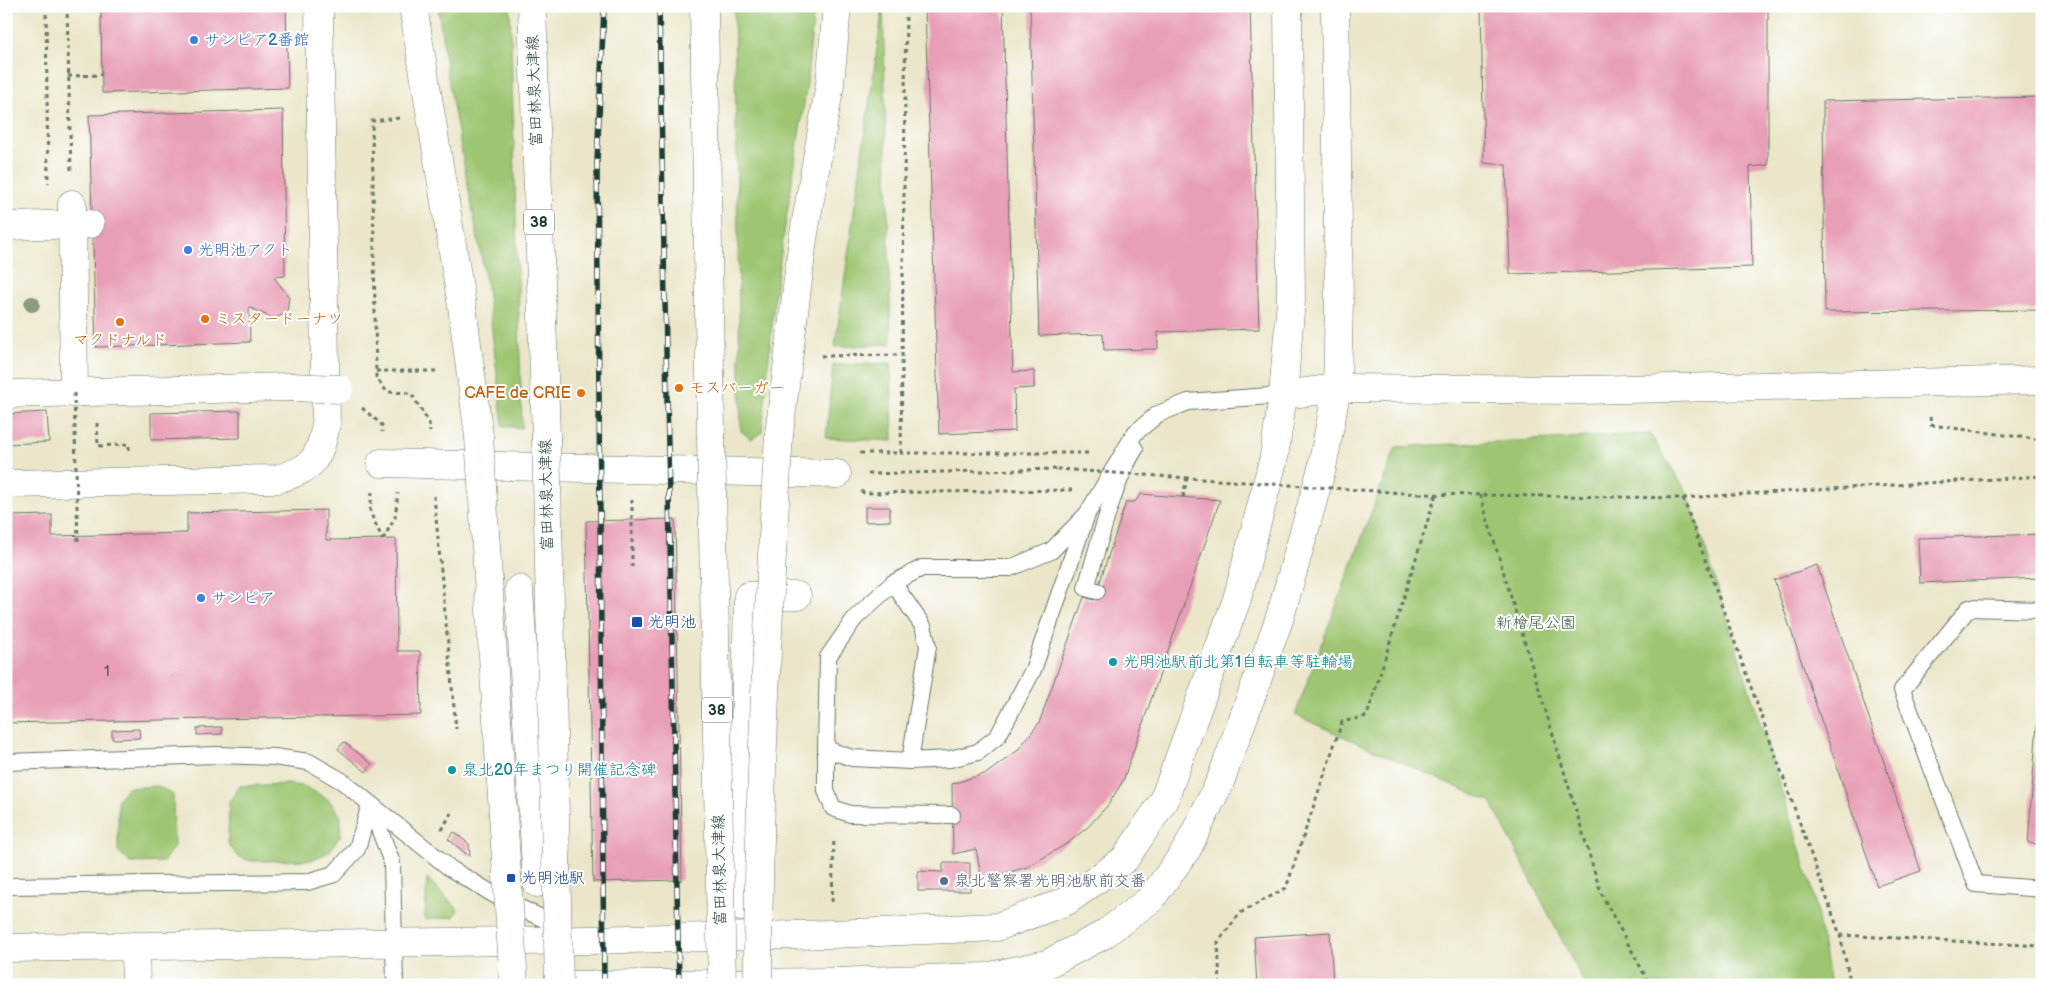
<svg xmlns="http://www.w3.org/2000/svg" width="2048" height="991" font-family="'Balsamiq Sans','Klee One',sans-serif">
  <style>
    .green { fill: #9ec672; stroke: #5e8253 }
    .building { fill: #e89eb6 }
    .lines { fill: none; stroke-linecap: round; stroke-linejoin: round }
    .lane-casing { stroke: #667868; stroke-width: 18 }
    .street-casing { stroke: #667868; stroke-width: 29 }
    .secondary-casing { stroke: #667868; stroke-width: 29 }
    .primary-casing { stroke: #667868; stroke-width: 29 }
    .path { stroke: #667868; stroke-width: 3; stroke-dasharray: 4 4; stroke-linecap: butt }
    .lane { stroke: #fff; stroke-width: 16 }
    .street { stroke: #fff; stroke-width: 28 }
    .secondary { stroke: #fff; stroke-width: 28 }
    .primary { stroke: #fff; stroke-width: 28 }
    .rail-casing { stroke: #1f3d34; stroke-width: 5.5 }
    .rail { stroke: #fff; stroke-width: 4; stroke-dasharray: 11; stroke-linecap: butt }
    .street-bridge-casing { stroke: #667868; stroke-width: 29; stroke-linecap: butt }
    .primary-bridge-casing { stroke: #667868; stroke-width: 29; stroke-linecap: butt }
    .path-bridge { stroke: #667868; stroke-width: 3; stroke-dasharray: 4 4; stroke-linecap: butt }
    .street-bridge { stroke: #fff; stroke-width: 28 }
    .primary-bridge { stroke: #fff; stroke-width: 28 }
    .tree { fill: #8c9c80 }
    .shop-dot { fill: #3f7fe0; stroke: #fff; stroke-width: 2 }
    .food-dot { fill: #e8710a; stroke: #fff; stroke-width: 2 }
    .transit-dot { fill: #1a4fb4; stroke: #fff; stroke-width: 2 }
    .culture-dot { fill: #0f9aa8; stroke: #fff; stroke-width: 2 }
    .service-dot { fill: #5c6f8a; stroke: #fff; stroke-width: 2 }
    .labels { text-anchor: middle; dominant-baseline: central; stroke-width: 4; stroke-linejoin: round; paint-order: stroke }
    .number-label { font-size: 14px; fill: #515554 }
    .shield { fill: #fff; stroke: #627771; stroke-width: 1 }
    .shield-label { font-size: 15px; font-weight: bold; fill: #1f3d34 }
    .shop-label { font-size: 16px; fill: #366cbe; stroke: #fff; text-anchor: start }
    .street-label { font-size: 16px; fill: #1f3d34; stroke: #fff }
    .food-label { font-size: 16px; fill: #c56008; stroke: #fff; text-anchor: start }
    .transit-label { font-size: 16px; fill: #164399; stroke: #fff; text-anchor: start }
    .park-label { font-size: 16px; fill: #3f5f44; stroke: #fff }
    .culture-label { font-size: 16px; fill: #0d838f; stroke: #fff; text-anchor: start }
    .service-label { font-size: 16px; fill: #4e5e75; stroke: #fff; text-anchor: start }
  </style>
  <rect width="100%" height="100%" fill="#fff"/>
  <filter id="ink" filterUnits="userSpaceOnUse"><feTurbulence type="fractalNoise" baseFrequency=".02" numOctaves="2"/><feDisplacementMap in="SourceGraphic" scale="10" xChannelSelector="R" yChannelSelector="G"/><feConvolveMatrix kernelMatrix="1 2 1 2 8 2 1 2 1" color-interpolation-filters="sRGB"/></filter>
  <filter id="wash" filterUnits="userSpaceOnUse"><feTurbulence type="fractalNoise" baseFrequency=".0096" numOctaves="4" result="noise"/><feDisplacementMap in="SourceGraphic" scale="20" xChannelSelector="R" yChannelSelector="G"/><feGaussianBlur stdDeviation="1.12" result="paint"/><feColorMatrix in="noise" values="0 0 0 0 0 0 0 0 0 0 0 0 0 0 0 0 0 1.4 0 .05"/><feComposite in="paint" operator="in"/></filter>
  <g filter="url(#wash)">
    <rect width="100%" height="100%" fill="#ebe6c9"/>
    <g class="green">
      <polygon points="438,6 510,6 522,428 503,426 487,287 447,73"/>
      <polygon points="734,6 814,6 807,83 775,292 762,433 751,439 741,431"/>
      <polygon points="883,6 891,344 835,347"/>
      <polygon points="891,363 893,441 826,438 833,365"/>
      <polygon points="1650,434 1688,494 1813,891 1830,985 1585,985 1491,802 1295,715 1396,447"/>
      <polygon points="288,784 306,787 329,800 341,817 340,836 329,852 311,860 251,861 237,856 228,843 229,802 240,786"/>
      <polygon points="158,786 173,795 174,846 163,862 131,863 118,851 118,799 127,788"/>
      <polygon points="427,878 458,909 454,917 425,920"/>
    </g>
    <g id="blocks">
      <g class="building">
        <polygon points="101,6 286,6 288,88 102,93"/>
        <polygon points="925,6 1003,6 1013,372 1034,371 1034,388 1014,389 1015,431 939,434"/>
        <polygon points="1030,6 1250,6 1259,329 1158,332 1158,349 1104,350 1103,334 1039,336"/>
        <polygon points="1481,6 1768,6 1768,165 1750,167 1752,267 1510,274 1506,165 1484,163"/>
        <polygon points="2042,97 2042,310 1825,312 1823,101"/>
        <polygon points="283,110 285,276 274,277 289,297 287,312 274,319 249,307 250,342 96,347 89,115"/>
        <polygon points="240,411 240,438 151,440 151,413"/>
        <polygon points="47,412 49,442 6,444 6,414"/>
        <polygon points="1141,494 1220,500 1123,781 1108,805 1089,826 1068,843 1027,867 982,880 976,849 953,854 952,784 987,773 1017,751 1039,723 1084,597 1094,600 1126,502 1135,502"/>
        <polygon points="865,507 890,507 890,521 865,522"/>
        <polygon points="326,510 326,540 396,539 397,651 420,651 421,715 6,723 6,516 52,515 52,536 187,533 187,513"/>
        <polygon points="675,519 682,880 593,882 586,521"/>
        <polygon points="2042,534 2042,578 1920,583 1918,538"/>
        <polygon points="1817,565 1921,871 1877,886 1774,580"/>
        <polygon points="2040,684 2042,684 2042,844 2028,843"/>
        <polygon points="222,727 222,734 197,735 197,728"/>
        <polygon points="139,729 140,738 112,739 112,730"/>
        <polygon points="344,742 372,764 366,772 338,749"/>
        <polygon points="454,832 469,844 470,857 448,839"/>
        <polygon points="943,863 970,863 970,891 918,891 918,871 943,872"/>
        <polygon points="1330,932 1333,985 1257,985 1254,937"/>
      </g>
    </g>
  </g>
  <g filter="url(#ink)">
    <use href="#blocks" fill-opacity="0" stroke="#667868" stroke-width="1"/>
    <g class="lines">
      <defs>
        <g id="lane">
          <polyline points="1087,514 1051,551 1010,568 922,568 893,583 855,618 828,657 826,749 852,758 910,761 950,759 978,752 998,736 1033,670 1087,514 1135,433 1158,414 1188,402 1283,395"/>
          <polyline points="893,583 923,626 928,646 910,761"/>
          <path d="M1097,591L1086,588C1098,548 1113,483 1135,449"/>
          <polyline points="2042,610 1969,608 1902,690 1976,884 2042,889"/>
          <polyline points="826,749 826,791 833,808 850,814 952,815"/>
          <polyline points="6,762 217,755 274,757 309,762 342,781 451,869 503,900 563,928"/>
          <polyline points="370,804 392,863 395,985"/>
          <polyline points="6,886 307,882 334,874 357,849 370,804"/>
        </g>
        <g id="street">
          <polyline points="72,204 74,393"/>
          <polyline points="6,226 90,224"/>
          <polyline points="6,394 291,387"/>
          <polyline points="381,463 837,474"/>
          <polyline points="519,589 537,883"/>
          <polyline points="741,907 748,596 797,596"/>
        </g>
        <g id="secondary">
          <polyline points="1283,395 1337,388 1583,390 2042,380"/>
          <path d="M6,484L277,479C312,469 319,461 326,424L319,6"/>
          <polyline points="135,946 136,985"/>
          <polyline points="6,948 590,940 832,934 997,927 1067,901 1125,859 1164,800 1237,599 1274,457 1283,395 1291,300 1288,6"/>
          <polyline points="558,985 833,982 986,977 1047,964 1103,935 1151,899 1187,849 1220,782 1280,617 1322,468 1337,388 1339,303 1335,6"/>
        </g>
        <g id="primary">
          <polyline points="413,6 462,306 479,437"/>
          <polyline points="532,6 546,438"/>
          <polyline points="704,6 711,435"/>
          <polyline points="779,434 803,239 830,84 837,6"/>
        </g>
      </defs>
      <use href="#lane" class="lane-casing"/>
      <use href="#street" class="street-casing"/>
      <use href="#secondary" class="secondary-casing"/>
      <use href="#primary" class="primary-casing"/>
      <g class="path">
        <polyline points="46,6 48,183"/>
        <polyline points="67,6 71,173"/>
        <polyline points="68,76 101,75"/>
        <polyline points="399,118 372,121 376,377 387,392 411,393 429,423 430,432"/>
        <polyline points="821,356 903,355"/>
        <polyline points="376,371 440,371"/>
        <polyline points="362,408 382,425 382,432"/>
        <polyline points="1930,417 1931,425 2042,440"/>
        <polyline points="97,423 98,446 129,444 129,451"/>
        <polyline points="860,453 1092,453"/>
        <polyline points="901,453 906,6"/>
        <polyline points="868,474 1057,469"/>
        <polyline points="861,491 864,493 1072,490"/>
        <polyline points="372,492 370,512 383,540"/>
        <polyline points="1419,494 1683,498 2042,476"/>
        <polyline points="1480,495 1601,893 1650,985"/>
        <polyline points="434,496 456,729"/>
        <polyline points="1183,497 1187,478"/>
        <polyline points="1683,498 1840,935 1851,985"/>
        <polyline points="383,539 395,518 398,493"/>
        <polyline points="632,567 632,500"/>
        <polyline points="442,830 451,813"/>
        <polyline points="832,902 834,838"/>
        <polyline points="1840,935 2042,946"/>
        <polyline points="1220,985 1218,942 1240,913 1286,888 1342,722 1367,716 1436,494"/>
      </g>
      <use href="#lane" class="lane"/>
      <use href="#street" class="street"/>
      <use href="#secondary" class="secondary"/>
      <use href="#primary" class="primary"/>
      <defs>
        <g id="rail">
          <polyline points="604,6 597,162 604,985"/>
          <polyline points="659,6 679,985"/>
        </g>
      </defs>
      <use href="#rail" class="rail-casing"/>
      <use href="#rail" class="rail"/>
      <defs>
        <polyline id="street-bridge" points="291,387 339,389"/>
        <g id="primary-bridge">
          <polyline points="711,435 722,985"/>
          <polyline points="479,437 514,985"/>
          <polyline points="546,438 559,985"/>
          <path d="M758,985C758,801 768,618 779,434"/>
        </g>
      </defs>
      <use href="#street-bridge" class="street-bridge-casing"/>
      <use href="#primary-bridge" class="primary-bridge-casing"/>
      <g class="path-bridge">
        <polyline points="74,393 78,545"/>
        <polyline points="1057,469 1419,494"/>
      </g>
      <use href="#street-bridge" class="street-bridge"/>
      <use href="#primary-bridge" class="primary-bridge"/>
    </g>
    <circle class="tree" cx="32" cy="304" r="8"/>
  </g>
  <g class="shop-dot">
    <circle cx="194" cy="40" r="5"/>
    <circle cx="188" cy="250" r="5"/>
    <circle cx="201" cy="598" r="5"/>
  </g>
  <g class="food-dot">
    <circle cx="205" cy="319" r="5"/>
    <circle cx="120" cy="322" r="5"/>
    <circle cx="679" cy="388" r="5"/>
    <circle cx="581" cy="393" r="5"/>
  </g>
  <g class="transit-dot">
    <rect x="631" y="616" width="12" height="12" rx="2.5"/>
    <rect x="506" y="873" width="10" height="10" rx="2.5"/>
  </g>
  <g class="culture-dot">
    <circle cx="1113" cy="662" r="5"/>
    <circle cx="452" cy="770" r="5"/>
  </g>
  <circle class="service-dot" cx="944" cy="881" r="5"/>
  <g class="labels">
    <g class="number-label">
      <text x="107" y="671">1</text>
    </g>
    <g class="shield">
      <rect x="524" y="209.5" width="30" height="25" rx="4"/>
      <rect x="702" y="697.5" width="30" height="25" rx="4"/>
    </g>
    <g class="shield-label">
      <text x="539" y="222">38</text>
      <text x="717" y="710">38</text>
    </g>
    <g class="shop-label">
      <text x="204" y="40">サンピア2番館</text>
      <text x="198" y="250">光明池アクト</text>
      <text x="211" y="598">サンピア</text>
    </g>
    <g class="street-label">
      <text transform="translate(535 91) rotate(-92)">富田林泉大津線</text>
      <text transform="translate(547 495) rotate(-91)">富田林泉大津線</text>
      <text transform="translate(720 870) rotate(-91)">富田林泉大津線</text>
    </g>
    <g class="food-label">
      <text x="215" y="319">ミスタードーナツ</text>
      <text x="120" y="340" text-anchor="middle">マクドナルド</text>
      <text x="689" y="388">モスバーガー</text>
      <text x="571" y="393" text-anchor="end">CAFE de CRIE</text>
    </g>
    <g class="transit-label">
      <text x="648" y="622">光明池</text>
      <text x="521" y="878">光明池駅</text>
    </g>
    <g class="park-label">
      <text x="1536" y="623">新檜尾公園</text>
    </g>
    <g class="culture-label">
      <text x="1123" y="662">光明池駅前北第1自転車等駐輪場</text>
      <text x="462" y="770">泉北20年まつり開催記念碑</text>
    </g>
    <g class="service-label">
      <text x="954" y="881">泉北警察署光明池駅前交番</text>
    </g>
  </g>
  <rect width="2048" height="991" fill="none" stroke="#fff" stroke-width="25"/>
</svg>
